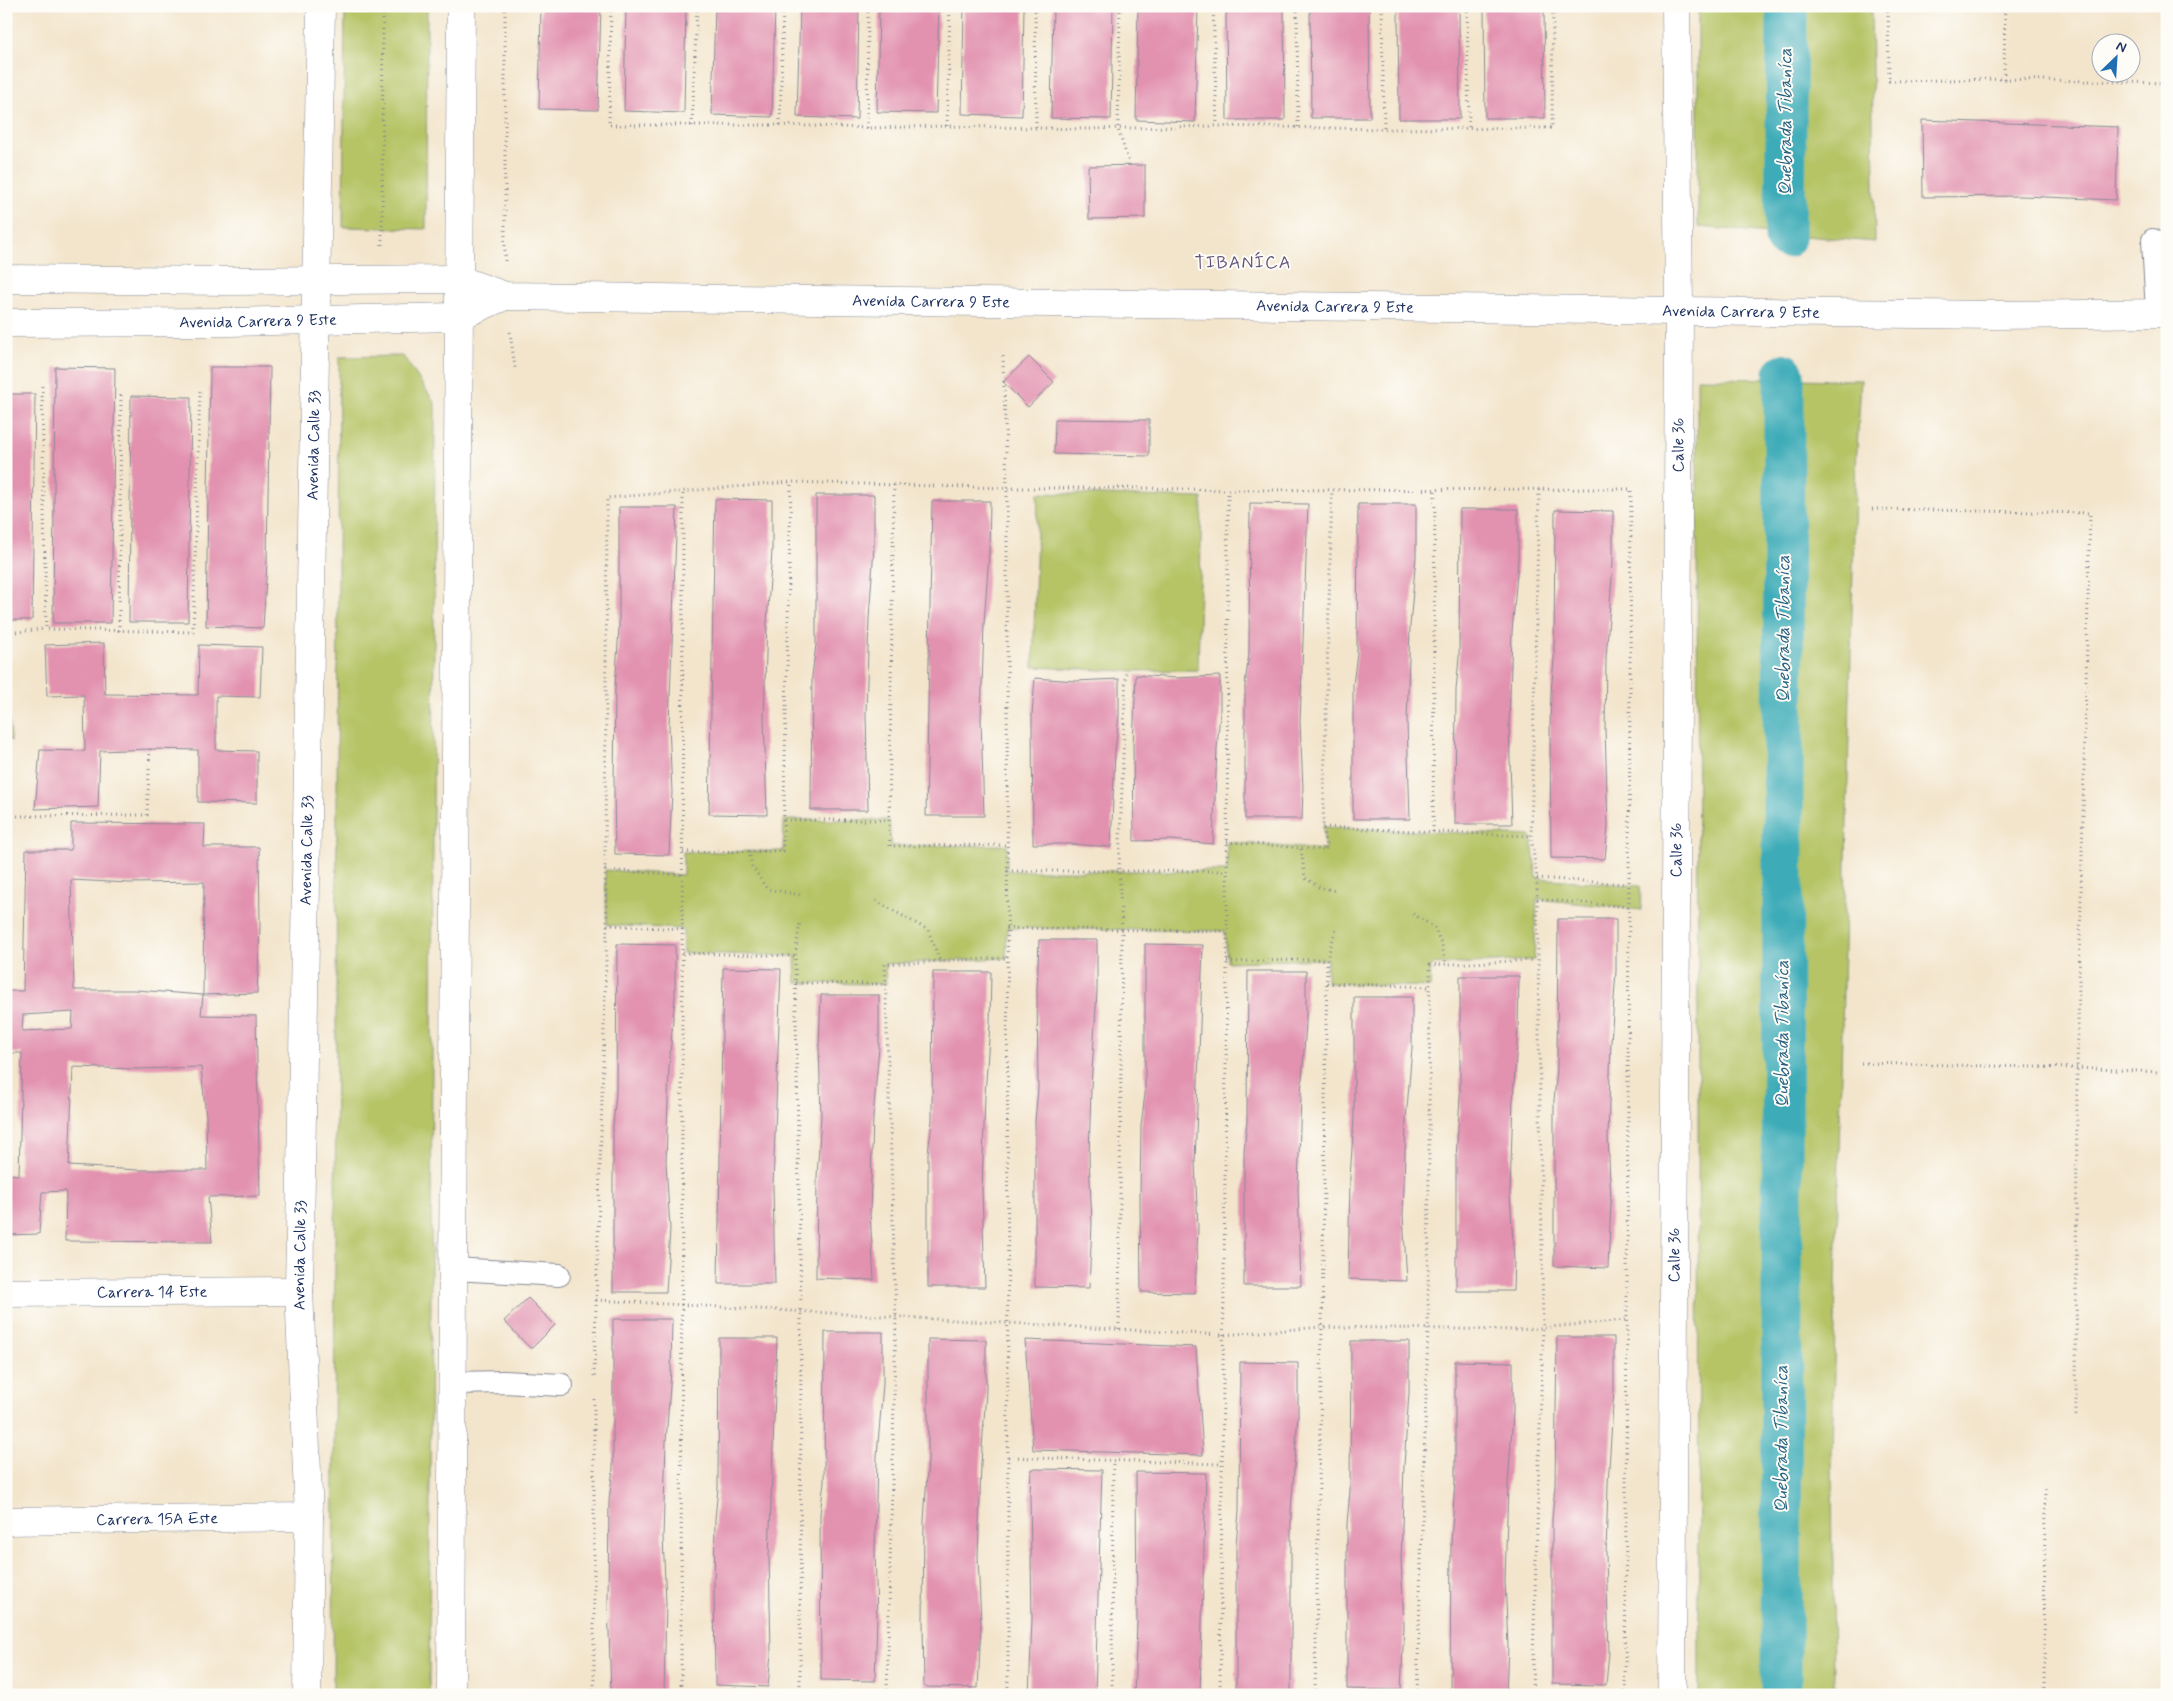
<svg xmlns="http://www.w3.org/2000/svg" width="2173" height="1701" font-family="Mynerve,sans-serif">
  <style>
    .green { fill: #b6c466; stroke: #687a62 }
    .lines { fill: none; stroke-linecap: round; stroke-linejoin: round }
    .canal { stroke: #3cacb8; stroke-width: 41 }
    .building { fill: #e291af; fill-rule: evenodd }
    .lane-casing { stroke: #878a95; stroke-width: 24 }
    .street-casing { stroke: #878a95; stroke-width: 29 }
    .secondary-casing { stroke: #878a95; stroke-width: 29 }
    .primary-casing { stroke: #878a95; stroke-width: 29 }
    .path { stroke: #878a95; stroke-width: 3; stroke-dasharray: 1 4; stroke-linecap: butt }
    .lane { stroke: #fff; stroke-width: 22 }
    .street { stroke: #fff; stroke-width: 28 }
    .secondary { stroke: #fff; stroke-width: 28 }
    .primary { stroke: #fff; stroke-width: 28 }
    .labels { text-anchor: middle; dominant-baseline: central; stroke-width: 4; stroke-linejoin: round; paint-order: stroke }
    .street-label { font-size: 16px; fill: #1b2f5e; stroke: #fdfcf7 }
    .water-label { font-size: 18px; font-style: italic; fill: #286182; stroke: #fdfcf7 }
    .neighbourhood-label { font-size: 18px; letter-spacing: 1px; fill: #61517a; stroke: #fdfcf7 }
  </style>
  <rect width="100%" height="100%" fill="#fdfcf7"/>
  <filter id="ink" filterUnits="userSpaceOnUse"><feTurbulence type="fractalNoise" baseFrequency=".02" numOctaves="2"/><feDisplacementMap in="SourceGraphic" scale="10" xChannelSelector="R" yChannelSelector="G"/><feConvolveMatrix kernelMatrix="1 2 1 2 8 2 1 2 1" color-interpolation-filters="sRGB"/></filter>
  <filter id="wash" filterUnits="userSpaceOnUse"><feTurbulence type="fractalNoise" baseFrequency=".0096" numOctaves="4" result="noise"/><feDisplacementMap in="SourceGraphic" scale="20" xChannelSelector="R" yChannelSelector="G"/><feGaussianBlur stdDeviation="1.12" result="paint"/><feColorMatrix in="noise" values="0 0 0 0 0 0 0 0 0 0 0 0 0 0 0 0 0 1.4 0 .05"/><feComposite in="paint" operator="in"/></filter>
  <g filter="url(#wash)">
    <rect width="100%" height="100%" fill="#f3e5cc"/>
    <g class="green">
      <polygon points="345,6 427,6 426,229 343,227"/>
      <polygon points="1698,6 1871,6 1875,242 1698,227"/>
      <polygon points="403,356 435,403 429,1695 333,1695 339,357"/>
      <polygon points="1697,378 1861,380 1855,484 1832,1451 1834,1695 1699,1695"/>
      <polygon points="1038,493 1202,498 1198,670 1126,671 1033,667"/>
      <polygon points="6,679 11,741 6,736"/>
      <polygon points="784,820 889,820 891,846 1007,845 1007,871 1227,871 1227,842 1325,850 1323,827 1531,836 1537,878 1640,886 1642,910 1537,899 1534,960 1431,965 1430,987 1327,983 1327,959 1227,962 1225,931 1007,928 1006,958 885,964 886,984 796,983 795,956 683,953 683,929 607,925 605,870 683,875 683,852 783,851"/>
    </g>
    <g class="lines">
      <g class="canal">
        <polyline points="1785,238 1787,6"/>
        <polyline points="1781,1695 1784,374"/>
      </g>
    </g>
    <g id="blocks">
      <g class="building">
        <polygon points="541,6 601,6 598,110 539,109"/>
        <polygon points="626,6 686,6 684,113 624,111"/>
        <polygon points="715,6 775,6 772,117 712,115"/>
        <polygon points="800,6 859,6 857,119 797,117"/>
        <polygon points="879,6 939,6 936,113 877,112"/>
        <polygon points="964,6 1024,6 1022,116 962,114"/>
        <polygon points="1053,6 1113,6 1111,119 1051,118"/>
        <polygon points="1138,6 1198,6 1195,122 1136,120"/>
        <polygon points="1226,6 1284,6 1285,120 1227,120"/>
        <polygon points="1310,6 1369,6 1370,118 1311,118"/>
        <polygon points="1398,6 1459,6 1460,119 1399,119"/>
        <polygon points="1484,6 1544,6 1545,118 1485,118"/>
        <polygon points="1922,120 2118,127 2116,200 2022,196 1923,197"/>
        <polygon points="1145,165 1145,218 1089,219 1088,166"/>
        <polygon points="1029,357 1054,382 1028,407 1003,382"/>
        <polygon points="55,367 115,368 111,623 53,623"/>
        <polygon points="210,367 270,367 267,562 263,628 206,626"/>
        <polygon points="6,394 35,394 32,620 6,620"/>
        <polygon points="131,396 191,397 188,622 129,622"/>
        <polygon points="1055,419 1149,420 1149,456 1054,454"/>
        <polygon points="816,495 874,495 874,547 869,618 866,713 868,810 811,810 812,676 816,645"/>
        <polygon points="715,499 772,500 772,551 767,622 764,717 767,815 709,814"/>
        <polygon points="932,501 990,501 989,553 984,624 981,719 984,816 926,816"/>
        <polygon points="1250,503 1308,504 1300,722 1303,788 1302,819 1245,819 1245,685 1249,653"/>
        <polygon points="1358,504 1416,504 1416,556 1410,626 1407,722 1410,819 1353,819 1353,685 1357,653"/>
        <polygon points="619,507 677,507 669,725 672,792 669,855 615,854 614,790 615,688 619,628"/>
        <polygon points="1460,509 1518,509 1518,561 1512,632 1509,727 1512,824 1455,824 1456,690 1459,658"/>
        <polygon points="1555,510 1613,511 1613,563 1606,658 1605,729 1608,826 1605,859 1551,858 1550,730 1551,692 1554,660"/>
        <polygon points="104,643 105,694 198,695 199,645 262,647 260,697 216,696 216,750 257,751 257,803 198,802 198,750 150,749 100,751 98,807 35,809 40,750 85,751 84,695 47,696 45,645"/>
        <polygon points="1136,675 1176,678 1220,676 1220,713 1217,748 1213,844 1171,840 1134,841 1133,744"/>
        <polygon points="1035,678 1075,681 1119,679 1119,716 1115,751 1111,847 1070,844 1033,844 1032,715"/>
        <path d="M71,823L205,824L204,847H259L260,927L257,993L203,995L204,882L129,883L71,880L74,990H136L203,995L201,1015L256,1016L260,1196L208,1197L212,1242L65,1241L66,1191L42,1192L39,1234L6,1235V1174L19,1175L22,1053H6V991H23L26,850H71ZM73,1012L72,1029L22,1031L23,1015ZM73,1067L137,1069L201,1067L206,1117L207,1170H138L69,1166Z"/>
        <polygon points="1558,919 1616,919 1616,971 1611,1042 1608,1137 1611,1203 1608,1268 1554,1266 1554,1101 1557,1069"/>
        <polygon points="1039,940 1097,940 1097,991 1091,1087 1089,1158 1092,1224 1089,1288 1035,1287 1035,1121 1038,1089 1037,990"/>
        <polygon points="617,944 675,945 675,996 669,1067 666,1162 670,1229 666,1292 613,1292 613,1126 616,1094"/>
        <polygon points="1145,944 1203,945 1195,1162 1198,1228 1195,1293 1141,1292 1140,1196 1141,1126 1145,1094"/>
        <polygon points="723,968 781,969 773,1186 775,1284 718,1284"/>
        <polygon points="1248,971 1306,971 1306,1023 1301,1094 1298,1189 1301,1286 1244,1286 1244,1152 1247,1121"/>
        <polygon points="933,972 991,972 990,1024 985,1095 982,1190 985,1287 928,1287 928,1153 932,1121"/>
        <polygon points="1460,976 1519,976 1518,1028 1513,1099 1510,1194 1514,1260 1513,1291 1456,1291 1456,1158 1460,1097"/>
        <polygon points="821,995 879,995 879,1047 873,1118 870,1213 874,1280 816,1278 817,1177 821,1116 819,1046"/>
        <polygon points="1354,997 1412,997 1412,1048 1406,1120 1403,1215 1407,1281 1348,1279 1350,1178 1354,1118"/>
        <polygon points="528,1298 555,1325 531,1349 504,1321"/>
        <polygon points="613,1319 672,1319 671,1371 666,1442 663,1537 666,1603 664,1695 611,1695 608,1601 609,1501 613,1468"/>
        <polygon points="825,1332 883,1332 883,1384 877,1456 875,1550 877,1617 875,1681 821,1680 820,1514 824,1482"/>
        <polygon points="1557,1337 1614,1337 1614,1389 1608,1484 1606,1555 1609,1652 1606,1685 1552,1684 1552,1518 1555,1486"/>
        <polygon points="719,1338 777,1338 769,1556 771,1653 768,1687 715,1685 714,1589 715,1519 718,1488"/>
        <polygon points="928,1339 986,1340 986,1391 981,1463 978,1557 981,1624 978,1688 924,1687 923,1622 924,1521 928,1460"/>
        <polygon points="1025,1340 1196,1347 1203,1455 1033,1450"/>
        <polygon points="1351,1341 1409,1341 1409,1393 1404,1465 1401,1560 1404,1626 1401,1690 1347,1689 1347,1523 1350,1491"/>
        <polygon points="1455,1361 1513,1362 1513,1413 1508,1485 1505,1580 1508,1646 1506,1695 1450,1695 1451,1543 1455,1482"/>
        <polygon points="1240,1362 1298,1363 1298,1415 1291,1510 1291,1695 1236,1695 1236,1544 1239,1512"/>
        <polygon points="1031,1469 1102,1470 1095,1695 1029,1695 1032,1620 1030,1495"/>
        <polygon points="1136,1472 1206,1473 1200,1695 1134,1695 1137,1624"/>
      </g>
    </g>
  </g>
  <g filter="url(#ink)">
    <use href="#blocks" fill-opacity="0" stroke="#878a95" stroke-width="1"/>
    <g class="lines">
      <defs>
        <g id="lane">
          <polyline points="2153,240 2157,313"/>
          <polyline points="454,1269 559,1275"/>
          <polyline points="454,1383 504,1382 562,1385"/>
        </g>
        <g id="street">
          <path id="s1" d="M6,1293L299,1291"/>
          <path id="s2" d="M6,1521L309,1517"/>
          <path id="s3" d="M1672,1695L1679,310L1676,6"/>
        </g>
        <g id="secondary">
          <path id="s4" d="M307,1695L309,1517L299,1291L321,6"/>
          <path d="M451,1695C456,1132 453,569 461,6"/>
        </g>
        <g id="primary">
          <path id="s5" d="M6,279L232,281L457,279L505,296L1996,315L2167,313"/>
          <path id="s6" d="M6,323L229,322L457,317L505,296"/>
        </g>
      </defs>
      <use href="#lane" class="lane-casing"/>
      <use href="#street" class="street-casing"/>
      <use href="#secondary" class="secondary-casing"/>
      <use href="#primary" class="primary-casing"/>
      <g class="path">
        <polyline points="611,6 609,125 780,125 867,128 947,126 1086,129 1217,126 1384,129 1552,128 1553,6"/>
        <polyline points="1035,6 1036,129"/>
        <polyline points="1120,6 1118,129 1130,166"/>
        <polyline points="1213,6 1217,126"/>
        <polyline points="1297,6 1298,127"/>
        <polyline points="1382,6 1384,129"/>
        <polyline points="1467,6 1469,128"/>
        <polyline points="1888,6 1889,81 2004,79 2167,83"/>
        <polyline points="2004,79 2005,6"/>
        <polyline points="780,125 783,6"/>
        <polyline points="692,126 697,6"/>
        <polyline points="947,126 950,6"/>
        <polyline points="867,128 868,6"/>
        <polyline points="382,245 383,6"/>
        <polyline points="505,261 505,6"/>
        <polyline points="510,332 515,368"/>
        <polyline points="1003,356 1007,488 1008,1695"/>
        <polyline points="42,386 46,629 193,632 200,390"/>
        <polyline points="894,485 889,820 890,846 1007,845"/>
        <polyline points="1872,509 2090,513 2077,1068 2076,1418"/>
        <polyline points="119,631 121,393"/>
        <polyline points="6,633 45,629"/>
        <polyline points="17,816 147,815 150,749"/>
        <polyline points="784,820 889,820"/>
        <polyline points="1323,827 1531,836"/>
        <polyline points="1433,832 1435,489"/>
        <polyline points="1227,842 1326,850 1323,827 1332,490"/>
        <polyline points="1301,849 1305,878 1319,887 1336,891"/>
        <polyline points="749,851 752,866 767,889 801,895"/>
        <polyline points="683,852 783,851 791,482"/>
        <polyline points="605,870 683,875"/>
        <polyline points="1007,871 1227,871"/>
        <polyline points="1537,878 1627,884"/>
        <polyline points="1537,899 1630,907"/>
        <polyline points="876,901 928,930 940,961"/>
        <polyline points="1413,914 1434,927 1442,945 1446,964"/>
        <polyline points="607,925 683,929"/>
        <polyline points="1006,928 1226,931"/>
        <polyline points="683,953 795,956"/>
        <polyline points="1227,962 1327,959"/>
        <polyline points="796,983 886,984"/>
        <polyline points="1327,983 1430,987"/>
        <polyline points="1861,1063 2077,1068 2159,1072"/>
        <polyline points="596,1300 1222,1335 1322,1327 1518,1330 1626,1320"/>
        <polyline points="1119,1329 1122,931 1119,871 1126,671"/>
        <polyline points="594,1376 607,925 605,870 607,498 791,482 1007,488 1143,488 1228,490 1631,489 1625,1695"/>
        <polyline points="1008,1457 1222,1464"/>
        <polyline points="1315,1693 1417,1695"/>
        <polyline points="594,1695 594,1395"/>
        <polyline points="681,1695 683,490"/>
        <polyline points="800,1695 801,1312 795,956 800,922"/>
        <polyline points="887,1695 896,1318 885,964 1006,958"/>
        <polyline points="1112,1695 1113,1460"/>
        <polyline points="1220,1695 1227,962 1228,490"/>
        <polyline points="1315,1695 1322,1327 1327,959 1336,929"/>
        <polyline points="1417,1695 1428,1330 1430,965 1534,960"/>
        <polyline points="1532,1695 1543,1328 1537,878 1531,836 1539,489"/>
        <polyline points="2044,1695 2045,1488"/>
      </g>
      <use href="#lane" class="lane"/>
      <use href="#street" class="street"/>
      <use href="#secondary" class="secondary"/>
      <use href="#primary" class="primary"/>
    </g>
  </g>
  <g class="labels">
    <g class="street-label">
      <text stroke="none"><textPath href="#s5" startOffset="928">Avenida Carrera 9 Este</textPath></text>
      <text stroke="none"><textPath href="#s5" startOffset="1332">Avenida Carrera 9 Este</textPath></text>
      <text stroke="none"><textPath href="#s5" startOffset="1738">Avenida Carrera 9 Este</textPath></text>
      <text stroke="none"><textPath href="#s6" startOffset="252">Avenida Carrera 9 Este</textPath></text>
      <text stroke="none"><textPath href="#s4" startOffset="1250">Avenida Calle 33</textPath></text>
      <text stroke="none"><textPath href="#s3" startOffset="1250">Calle 36</textPath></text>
      <text stroke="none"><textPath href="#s3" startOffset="845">Calle 36</textPath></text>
      <text stroke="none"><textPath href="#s4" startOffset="845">Avenida Calle 33</textPath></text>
      <text stroke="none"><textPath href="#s3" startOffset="440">Calle 36</textPath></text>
      <text stroke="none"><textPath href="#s4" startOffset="440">Avenida Calle 33</textPath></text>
      <text stroke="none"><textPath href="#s1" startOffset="146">Carrera 14 Este</textPath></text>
      <text stroke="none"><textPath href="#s2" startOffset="151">Carrera 15A Este</textPath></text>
    </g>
    <g class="water-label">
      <text transform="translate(1786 122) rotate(-90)">Quebrada Tibaníca</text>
      <text transform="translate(1784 629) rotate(-90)">Quebrada Tibaníca</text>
      <text transform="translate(1783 1034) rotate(-90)">Quebrada Tibaníca</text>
      <text transform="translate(1782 1439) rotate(-90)">Quebrada Tibaníca</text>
    </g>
    <g class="neighbourhood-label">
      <text x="1243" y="263">TIBANÍCA</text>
    </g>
  </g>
  <rect width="2173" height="1701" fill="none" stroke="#fdfcf7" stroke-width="25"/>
  <g transform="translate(2116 58) rotate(25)"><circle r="24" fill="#fdfcf7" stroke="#a3aaba"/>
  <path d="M0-4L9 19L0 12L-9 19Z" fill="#1f6fb2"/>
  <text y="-8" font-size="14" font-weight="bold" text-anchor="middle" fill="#1b2f5e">N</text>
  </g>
</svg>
